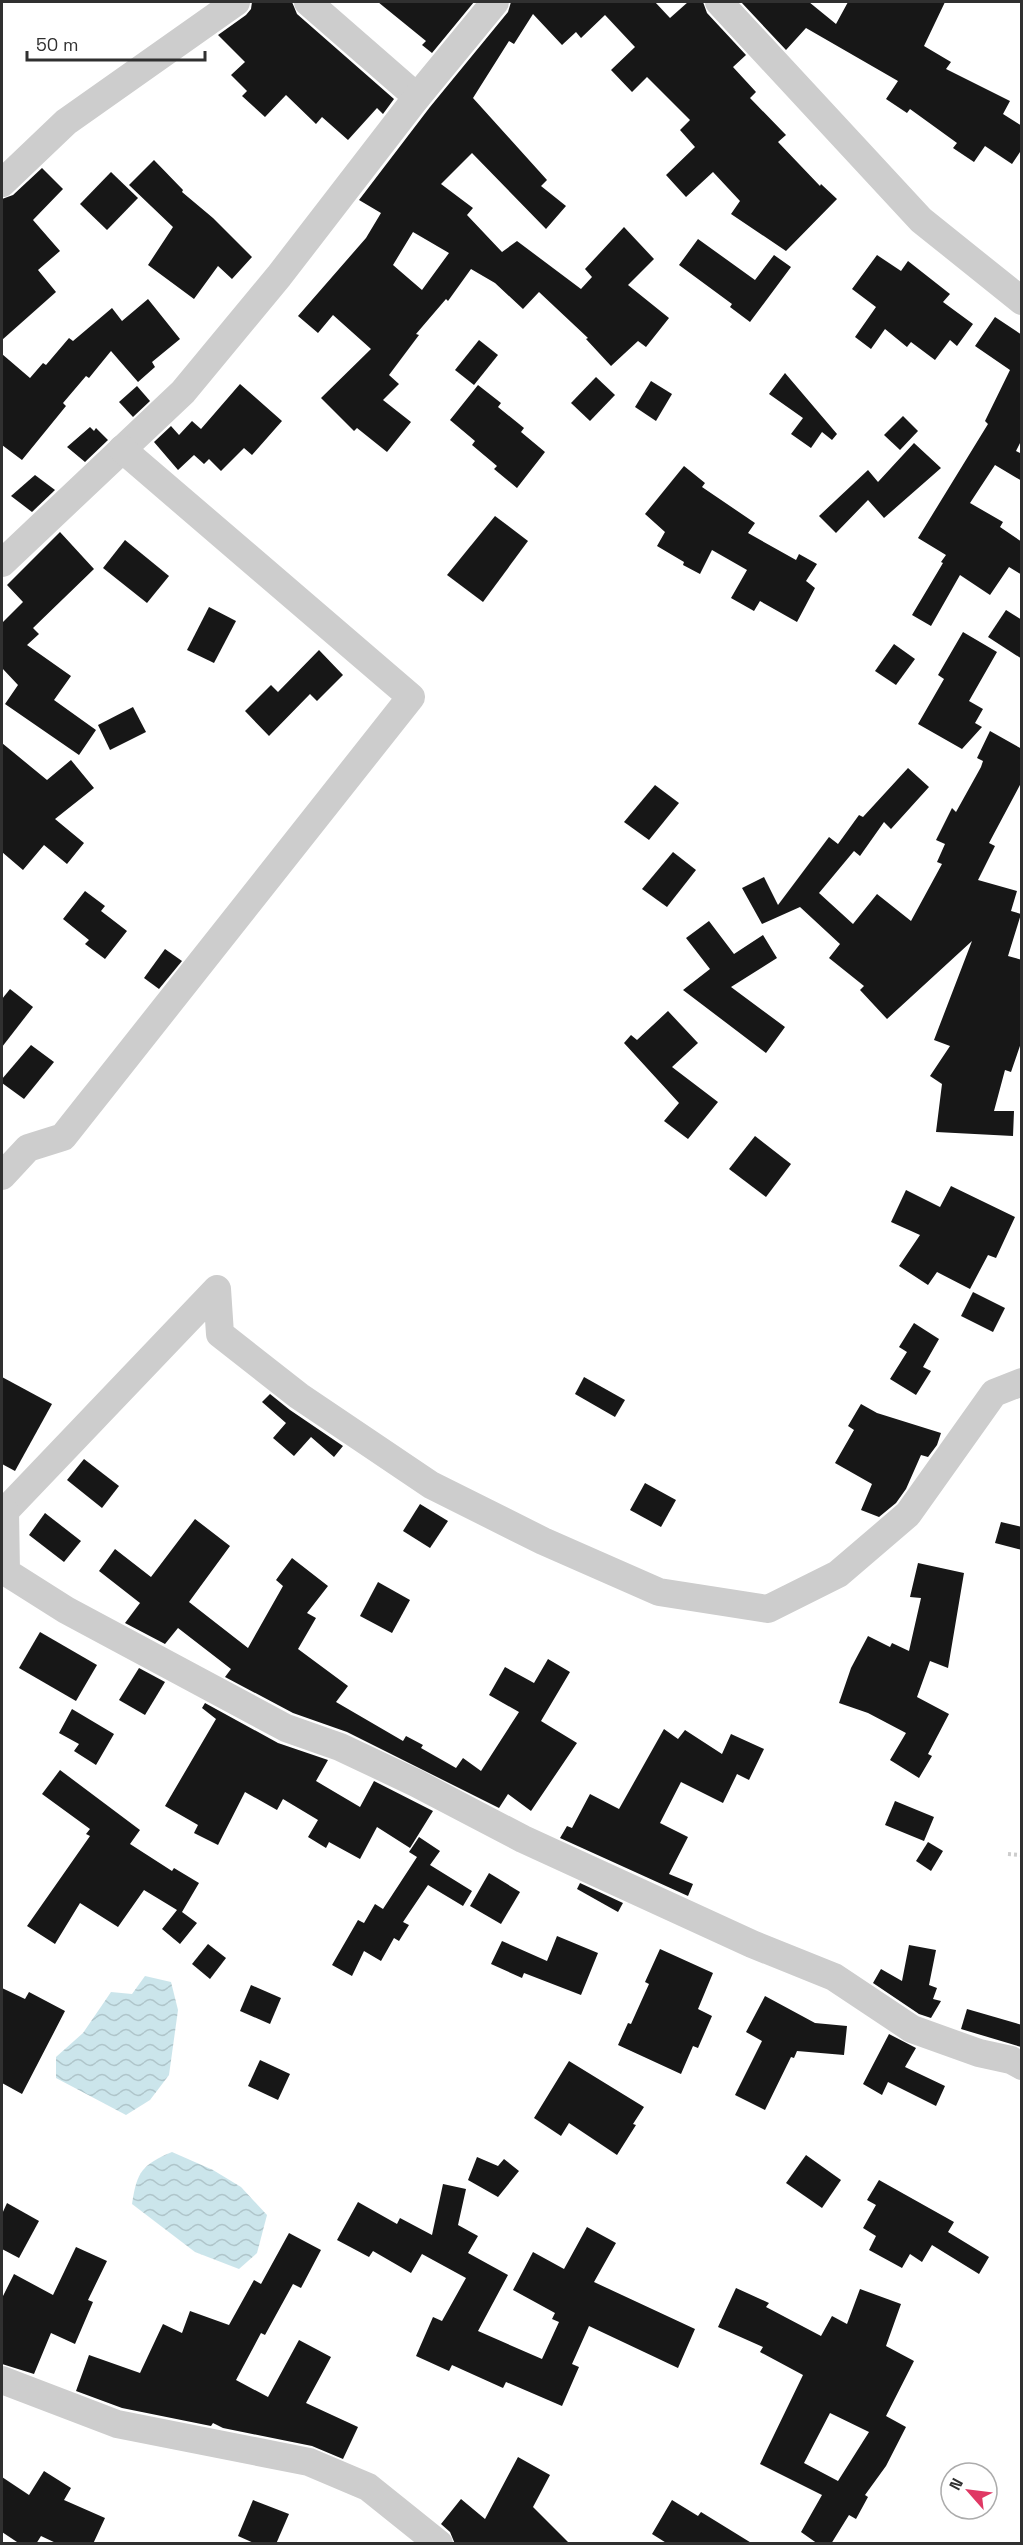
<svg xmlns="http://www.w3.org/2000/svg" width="1023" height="2545" font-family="'Space Grotesk',sans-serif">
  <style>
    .water { fill: url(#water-waves) }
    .building { fill: #171717; fill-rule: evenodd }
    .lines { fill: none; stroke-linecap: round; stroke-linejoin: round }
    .path { stroke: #cdcdcd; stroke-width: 4; stroke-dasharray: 3 3; stroke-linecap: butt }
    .street { stroke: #cdcdcd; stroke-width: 28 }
  </style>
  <defs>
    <pattern id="water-waves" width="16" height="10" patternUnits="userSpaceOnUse" patternTransform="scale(1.5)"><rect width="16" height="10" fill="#cbe5eb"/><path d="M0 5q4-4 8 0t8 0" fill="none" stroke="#afc5ca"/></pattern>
  </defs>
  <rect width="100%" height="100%" fill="#fff"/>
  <g class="water">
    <polygon points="145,1976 171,1982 178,2010 169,2075 150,2100 126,2115 56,2078 56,2057 83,2033 111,1992 132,1994"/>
    <path d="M172,2152L213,2170L241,2187L267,2215L257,2253L239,2269L195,2252L132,2204C137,2171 142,2165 172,2152Z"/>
  </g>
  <g class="building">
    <polygon points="252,2 292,2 297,14 394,99 383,114 377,108 348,140 322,117 316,124 286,95 265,117 242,96 247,91 231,75 245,62 218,35 246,15 251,9"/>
    <polygon points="378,2 474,2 432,53 422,45 426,41"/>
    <path d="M511,2H655L670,18L688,2H703L707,13L746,55L733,67L756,92L750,98L786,135L778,142L820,186L821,184L837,199L786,251L731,214L740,201L713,172L686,197L666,175L695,147L680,130L690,120L647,77L632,92L611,70L635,47L605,15L581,38L576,32L562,45L533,14L514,44L509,41L473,98L547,180L541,186L566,206L546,229L472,153L441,184L473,208L467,215L502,252L517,241L581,289L592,277L585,269L624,227L654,259L628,285L669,318L646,347L638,341L611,366L586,339L588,338L539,292L523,309L495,283L471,269L448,301L446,299L416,334L419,335L389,375L399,384L383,400L411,422L387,452L357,428L354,431L321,398L371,349L333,315L318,333L298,316L366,238L381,213L359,200L430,107L508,12ZM413,232L449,253L422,290L393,265Z"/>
    <polygon points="741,2 809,2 836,24 848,2 945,2 924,46 951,62 946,69 1010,101 1003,114 1022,126 1022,149 1012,164 985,146 974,162 953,148 957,143 910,109 907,113 886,99 898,81 806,28 786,50"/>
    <polygon points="154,160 183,190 182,192 213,218 252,257 232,279 218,266 194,299 148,265 173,227 129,185"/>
    <polygon points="42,168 63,189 33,220 60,251 38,270 56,292 2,340 2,199 13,195"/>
    <polygon points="111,172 138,198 107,230 80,204"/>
    <polygon points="698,239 755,280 774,255 791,267 750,322 730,307 732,304 679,265"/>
    <polygon points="877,255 901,271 908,261 950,294 943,302 973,324 957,346 950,340 935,360 911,342 907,347 885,329 871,349 855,337 876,307 852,289"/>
    <polygon points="148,299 180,339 152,362 155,367 138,382 111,351 89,378 86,376 63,403 66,406 22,460 2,445 2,354 30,378 43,363 46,365 69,338 73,341 112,308 122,321"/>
    <polygon points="995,317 1022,335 1022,439 1016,451 1022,454 1022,481 995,465 970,503 1003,522 1000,527 1022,542 1022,575 1009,567 990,595 960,575 931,626 912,615 943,563 941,562 946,555 918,538 988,424 985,421 1010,370 975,346"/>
    <polygon points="479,340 498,355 474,385 455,370"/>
    <polygon points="785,373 837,434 832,440 822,432 811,448 791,434 803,418 769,394"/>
    <polygon points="596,377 615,395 590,421 571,403"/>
    <polygon points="651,381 672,394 656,421 635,407"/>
    <polygon points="240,384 282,421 252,455 244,448 221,471 209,459 204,464 194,455 178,470 154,442 171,426 179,435 192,421 201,429"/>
    <polygon points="478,385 501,403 498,407 524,428 521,432 545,452 517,488 494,469 497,466 472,445 475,441 450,420"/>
    <polygon points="137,386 150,401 133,417 119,402"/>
    <polygon points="903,416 918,431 900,450 884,435"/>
    <polygon points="90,427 94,431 96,428 108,440 85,462 67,447"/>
    <polygon points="914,443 941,468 884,518 868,500 836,533 819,516 868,470 878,482"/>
    <polygon points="684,466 705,483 702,487 755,523 748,533 796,560 799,554 817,564 806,581 815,588 797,622 760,601 754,611 731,598 747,570 712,550 700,574 683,565 684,562 657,546 665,532 645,514"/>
    <polygon points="35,475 55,490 32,512 11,496"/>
    <polygon points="495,516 528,541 483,602 447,575"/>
    <polygon points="60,532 94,569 33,628 39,634 27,645 71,676 54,700 96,730 79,755 5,704 18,685 2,668 2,623 23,602 7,585"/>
    <polygon points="125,540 169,576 147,603 103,568"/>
    <polygon points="209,607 236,621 214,663 187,650"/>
    <polygon points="1006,610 1022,620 1022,659 988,637"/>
    <polygon points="963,632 997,652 969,701 983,709 975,723 982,727 962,749 918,724 944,679 938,675"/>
    <polygon points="894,644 915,659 896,685 875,671"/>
    <polygon points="319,650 343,675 317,701 310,694 269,736 245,711 271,685 278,692"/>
    <polygon points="133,707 146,732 110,750 98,725"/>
    <polygon points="990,731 1022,749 1021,783 989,843 995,846 978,880 1017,891 1011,911 1021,914 1008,956 1022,960 1022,1040 1011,1072 1005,1070 994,1111 1014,1111 1013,1136 936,1132 942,1084 930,1076 950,1046 934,1040 972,941 887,1019 860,990 864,986 829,958 840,944 800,907 762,924 742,888 764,877 778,905 829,837 838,844 859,815 863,817 908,768 929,787 891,829 884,822 860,856 854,851 819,893 853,924 877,894 911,921 942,864 937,862 945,844 936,840 952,808 956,812 981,767 983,761 977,758"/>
    <polygon points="2,743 47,780 71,760 94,788 55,819 84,843 67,864 44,845 23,870 2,852"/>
    <polygon points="655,785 679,803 649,840 624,822"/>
    <polygon points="673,852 696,870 667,907 642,889"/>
    <polygon points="85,891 105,906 101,911 127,931 105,959 85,944 89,940 63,919"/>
    <polygon points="709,921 734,954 763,935 777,958 731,987 785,1027 766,1053 683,990 710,969 686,938"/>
    <polygon points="165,949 182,961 159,989 144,978"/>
    <polygon points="10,989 33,1007 2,1047 2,999"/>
    <polygon points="668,1011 698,1043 672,1067 718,1102 688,1139 664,1121 679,1103 624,1043 631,1035 637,1040"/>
    <polygon points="31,1045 54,1062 24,1099 2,1083 2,1079"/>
    <polygon points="755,1136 791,1164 766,1197 729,1169"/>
    <polygon points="951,1186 1015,1217 996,1258 988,1255 970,1289 937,1272 928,1285 899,1266 920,1235 891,1222 906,1190 940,1207"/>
    <polygon points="973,1292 1005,1308 993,1332 961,1316"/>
    <polygon points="914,1323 939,1339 923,1367 931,1371 916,1395 890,1379 907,1352 899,1347"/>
    <polygon points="2,1377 52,1404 15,1471 2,1464"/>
    <polygon points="584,1377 625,1400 615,1417 575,1394"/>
    <polygon points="270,1394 290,1410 343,1446 334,1457 311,1437 294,1456 273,1438 286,1423 262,1402"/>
    <polygon points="861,1404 877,1413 941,1433 937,1445 928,1457 921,1455 906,1489 896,1503 879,1517 861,1510 872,1484 835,1463 854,1430 848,1426"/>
    <polygon points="84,1459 119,1486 102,1508 67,1480"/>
    <polygon points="645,1483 676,1500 661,1527 630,1510"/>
    <polygon points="420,1504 448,1521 430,1548 403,1531"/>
    <polygon points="45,1513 81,1541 64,1562 29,1535"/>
    <polygon points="195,1519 230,1546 189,1602 248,1648 283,1586 276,1580 292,1558 328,1586 307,1613 316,1618 298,1649 348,1686 336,1702 403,1741 406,1736 423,1745 421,1748 456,1768 463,1758 481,1771 519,1712 489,1695 505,1667 534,1683 548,1659 570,1672 541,1721 577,1743 531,1811 508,1794 499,1808 347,1732 293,1713 225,1677 231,1669 178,1628 165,1644 125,1623 140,1603 99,1571 115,1549 151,1577"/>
    <polygon points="1001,1522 1022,1527 1022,1550 995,1543"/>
    <polygon points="918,1563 964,1573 948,1668 930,1661 917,1697 949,1714 928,1754 932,1756 919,1778 890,1760 906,1733 868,1713 839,1703 851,1668 868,1636 890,1647 892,1643 909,1651 921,1598 910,1597"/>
    <polygon points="378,1582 410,1600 392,1633 360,1616"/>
    <polygon points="40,1632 97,1665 76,1701 19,1668"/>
    <polygon points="139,1668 165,1682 145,1715 119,1700"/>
    <polygon points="205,1703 278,1743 328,1760 316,1781 360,1807 374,1781 433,1811 410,1848 377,1827 360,1859 329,1842 326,1848 308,1837 318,1820 283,1799 277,1810 245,1792 218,1845 194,1833 198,1825 165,1806 216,1719 202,1708"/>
    <polygon points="72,1709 114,1734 96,1765 74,1751 79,1744 59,1733"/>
    <polygon points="664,1729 678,1739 685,1730 722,1754 731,1734 764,1749 749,1780 737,1774 723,1803 681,1782 660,1823 688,1837 669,1874 693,1884 688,1896 560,1838 567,1826 572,1828 590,1794 619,1809"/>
    <polygon points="60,1770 140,1830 130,1844 172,1871 174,1868 199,1883 182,1912 197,1923 180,1944 162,1929 177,1910 144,1890 118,1927 80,1903 55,1944 27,1926 90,1836 86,1834 90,1829 42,1794"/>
    <polygon points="895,1801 934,1817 924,1841 885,1825"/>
    <polygon points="419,1837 440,1851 430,1865 472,1891 463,1906 428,1885 403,1922 409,1925 399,1941 394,1938 381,1961 364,1951 352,1976 332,1965 358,1920 364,1923 375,1904 383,1909 417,1857 409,1852"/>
    <polygon points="928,1842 943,1851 931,1871 916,1861"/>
    <polygon points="489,1873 520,1892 501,1924 470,1906"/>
    <polygon points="580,1883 623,1903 618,1912 577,1889"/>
    <polygon points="557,1936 598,1953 581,1995 524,1973 522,1978 491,1964 502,1941 547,1961"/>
    <polygon points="208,1944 226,1958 210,1979 192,1964"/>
    <polygon points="909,1945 936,1950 929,1985 937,1988 933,1999 941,2001 931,2018 919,2014 873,1983 881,1969 902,1981"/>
    <polygon points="660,1949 713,1973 698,2009 712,2016 698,2048 693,2046 681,2074 618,2045 628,2023 631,2024 649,1984 645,1982"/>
    <polygon points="251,1985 281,1998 270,2024 240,2011"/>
    <polygon points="2,1988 25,1999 29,1992 65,2011 22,2094 2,2083"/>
    <polygon points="765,1996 815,2023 847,2026 844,2055 797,2051 794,2058 791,2057 765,2110 735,2095 762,2041 746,2032"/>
    <polygon points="967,2009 1022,2025 1021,2047 961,2029"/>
    <polygon points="889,2034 916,2048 905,2067 945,2086 936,2106 888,2082 882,2095 863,2084"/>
    <polygon points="260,2060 290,2074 278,2100 248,2086"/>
    <polygon points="569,2061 644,2107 633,2124 636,2125 617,2155 569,2123 561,2136 534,2118"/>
    <polygon points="806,2155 841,2180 822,2208 786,2183"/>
    <polygon points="477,2157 498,2166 504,2159 519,2171 498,2197 468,2180"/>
    <polygon points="879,2180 954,2222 948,2232 989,2257 979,2274 932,2245 922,2262 910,2254 902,2268 869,2250 876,2236 863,2228 876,2205 867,2200"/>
    <polygon points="443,2184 466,2189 458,2225 478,2236 468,2253 508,2275 478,2331 542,2359 559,2322 552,2319 555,2313 513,2290 533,2252 564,2269 587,2227 616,2243 594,2282 695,2329 678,2368 589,2326 572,2364 579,2367 562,2406 506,2382 503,2388 452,2365 449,2371 416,2356 433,2317 442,2321 466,2278 422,2254 411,2273 373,2251 369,2257 337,2240 358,2202 397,2224 400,2218 432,2235"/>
    <polygon points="7,2203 39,2221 19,2258 2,2249 2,2214"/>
    <polygon points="289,2233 321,2250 301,2288 293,2284 265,2335 261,2333 236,2380 268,2397 299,2340 331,2357 306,2403 358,2427 343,2459 312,2446 223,2428 213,2423 211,2426 122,2408 76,2391 89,2355 140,2373 163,2324 182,2333 190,2311 229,2325 254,2280 261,2284"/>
    <polygon points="76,2247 107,2261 88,2300 93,2302 75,2344 51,2333 34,2374 2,2364 2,2298 14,2274 53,2295"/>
    <path d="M736,2288L769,2303L766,2307L821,2336L832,2316L847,2324L860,2289L901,2304L886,2346L914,2361L886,2416L906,2427L886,2466L865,2495L868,2497L856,2519L849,2515L831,2544H818L801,2532L822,2495L760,2464L803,2375L760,2352L763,2347L718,2327ZM830,2413L869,2432L838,2481L804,2463Z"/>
    <polygon points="518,2457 550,2475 533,2507 570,2544 455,2544 450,2532 441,2524 461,2499 485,2519"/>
    <polygon points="44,2471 71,2488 64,2500 105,2518 93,2544 58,2544 41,2536 36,2544 20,2544 2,2532 2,2477 29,2495"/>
    <polygon points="253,2500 289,2514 276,2544 256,2544 238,2536"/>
    <polygon points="672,2500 698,2516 701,2512 753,2544 668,2544 652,2534"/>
  </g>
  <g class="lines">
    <polyline class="path" points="1008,1854 1022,1855"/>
    <g class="street">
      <polyline points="308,2 417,97"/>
      <polyline points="719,2 921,220 1022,301"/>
      <polyline points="2,183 66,122 236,2"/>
      <polyline points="2,563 183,392 279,276 417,97 495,2"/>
      <polyline points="2,1176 28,1148 63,1137 411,697 122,449"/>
      <polyline points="2,1509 5,1511 217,1289 220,1334 299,1396 431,1485 543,1541 659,1592 768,1609 838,1574 908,1514 994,1393 1022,1382"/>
      <polyline points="5,1511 6,1572 66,1610 286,1728 340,1747 416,1783 523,1839 752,1944 834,1977 912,2029 979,2053 1011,2060 1022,2066"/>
      <polyline points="2,2380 117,2424 309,2462 368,2487 439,2544"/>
    </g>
  </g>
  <rect width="1023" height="2545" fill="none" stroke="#303030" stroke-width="6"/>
  <g transform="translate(969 2491) rotate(298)"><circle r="28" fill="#ffffff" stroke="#acacac" stroke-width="1.5"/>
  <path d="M0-4.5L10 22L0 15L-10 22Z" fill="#e03864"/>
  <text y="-9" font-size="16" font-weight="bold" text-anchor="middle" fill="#303030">N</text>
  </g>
  <path d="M27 51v9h178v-9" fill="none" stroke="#303030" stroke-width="3"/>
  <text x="36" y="51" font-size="18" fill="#303030" stroke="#ffffff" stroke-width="4.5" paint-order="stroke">50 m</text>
</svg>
